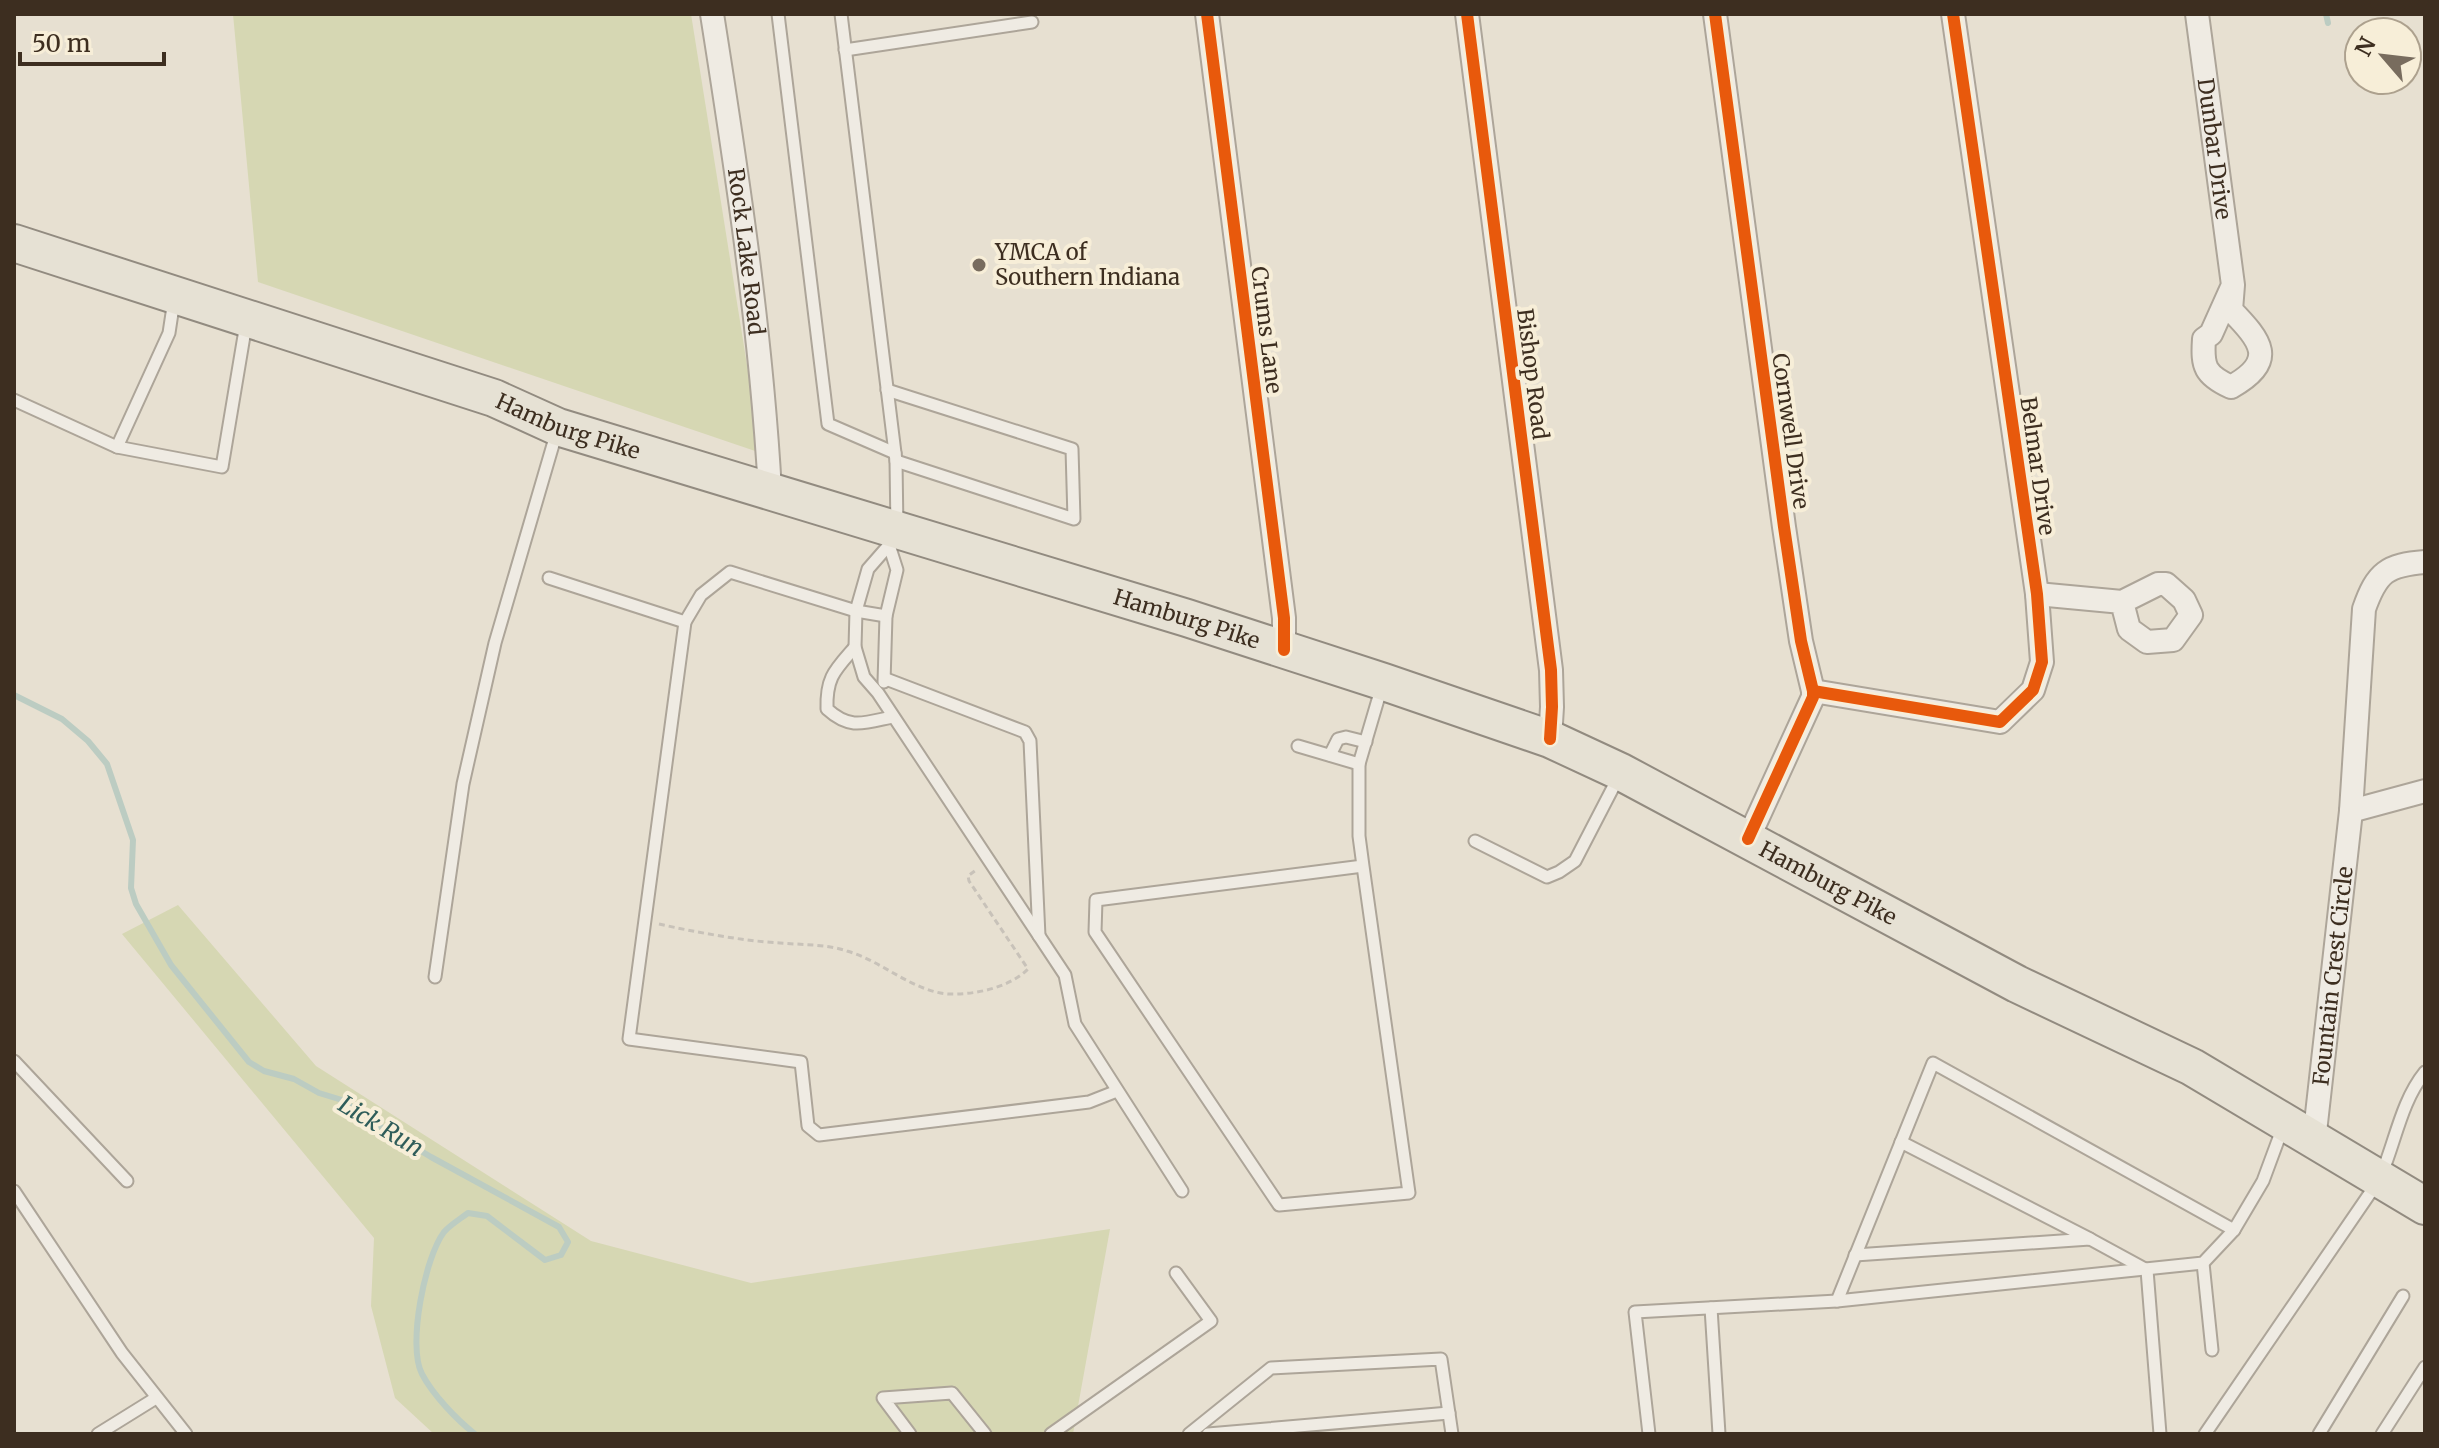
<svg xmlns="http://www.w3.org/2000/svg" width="2439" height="1448" font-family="Merriweather,serif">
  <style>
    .green { fill: #d6d7b3 }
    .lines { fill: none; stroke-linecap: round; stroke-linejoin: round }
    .stream { stroke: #bcccc2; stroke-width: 6 }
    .lane-casing { stroke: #ada599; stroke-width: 15 }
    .street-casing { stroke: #ada599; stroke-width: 26 }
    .primary-casing { stroke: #928b80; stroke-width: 40 }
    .path { stroke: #c8c2b9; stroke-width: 3; stroke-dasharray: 6 4; stroke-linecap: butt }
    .lane { stroke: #efebe3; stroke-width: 11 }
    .street { stroke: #efebe3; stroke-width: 22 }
    .primary { stroke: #e6e1d4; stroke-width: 36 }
    .cycleway-casing { stroke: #f7eed8; stroke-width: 17 }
    .cycleway { stroke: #e8590c; stroke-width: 12 }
    .poi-dot { fill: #786c5e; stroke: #f7eed8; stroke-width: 3 }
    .labels { text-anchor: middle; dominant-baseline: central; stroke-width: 8; stroke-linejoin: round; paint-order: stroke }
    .street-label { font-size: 22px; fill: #3d2e20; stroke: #f7eed8 }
    .poi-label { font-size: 22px; fill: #3d2e20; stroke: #f7eed8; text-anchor: start }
    .water-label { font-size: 24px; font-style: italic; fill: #2f5d5a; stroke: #f7eed8 }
  </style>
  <rect width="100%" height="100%" fill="#e7e0d1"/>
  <g class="green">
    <polygon points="233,14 691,14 761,453 258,282"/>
    <polygon points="178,905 316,1066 591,1241 751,1283 1110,1229 1073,1434 434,1434 395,1398 371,1306 374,1238 122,934"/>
  </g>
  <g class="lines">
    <g class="stream">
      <polyline points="2326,14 2328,23"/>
      <path d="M14,695L62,719L88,741L107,764L133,840L131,888L136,904L171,965L249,1062L264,1071L294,1079L319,1093L342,1100L368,1119L431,1157L559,1227L568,1242L561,1255L545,1260L487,1216L468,1213C460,1219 450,1225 444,1232C425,1257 407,1346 422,1374C433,1395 457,1420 475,1434"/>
    </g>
    <defs>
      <g id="lane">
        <polyline points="778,14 828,424 895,453"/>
        <polyline points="841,14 896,461 897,530 889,545 868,569 856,611 855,647 864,677 878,693 1065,975 1075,1024 1182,1191"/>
        <polyline points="845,50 1032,22"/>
        <polyline points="887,390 1072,449 1074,519 896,461"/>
        <polyline points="14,400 117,447 169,333 174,300"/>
        <polyline points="117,447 222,467 246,324"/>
        <polyline points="549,578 685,622"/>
        <polyline points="886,616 856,611 730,572 701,595 685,622 629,1039 801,1062 808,1126 819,1135 1089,1102 1117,1091"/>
        <path d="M855,647C835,670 826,677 827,709C850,730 864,723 892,717"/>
        <polyline points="886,679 1025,732 1030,741 1039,936"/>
        <polyline points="884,682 886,616 897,570 889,545"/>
        <polyline points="1298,746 1359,764"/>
        <polyline points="1330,755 1338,739 1346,737 1366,742"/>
        <polyline points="1475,841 1547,877 1559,872 1575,861 1619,776"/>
        <polyline points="1363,866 1096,900 1095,932 1279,1205 1409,1193 1363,866 1359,836 1359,764 1382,686"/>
        <polyline points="435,977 463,784 495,643 557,431"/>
        <polyline points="14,1061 127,1181"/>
        <polyline points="1901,1142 2090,1239"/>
        <polyline points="14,1191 122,1353 186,1434"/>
        <polyline points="1855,1255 2090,1239 2147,1270"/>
        <polyline points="2203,1263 2212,1350"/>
        <polyline points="2147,1270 2160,1434"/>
        <polyline points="1837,1301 1933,1063 2234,1230"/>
        <polyline points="1711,1308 1719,1434"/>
        <polyline points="98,1434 156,1398"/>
        <polyline points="910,1434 883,1398 952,1393 985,1434"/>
        <polyline points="1051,1434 1211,1321 1176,1273"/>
        <polyline points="1189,1434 1271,1368 1441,1359 1452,1434"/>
        <polyline points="1208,1434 1449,1413"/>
        <polyline points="1649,1434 1635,1312 1837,1301 2203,1263 2234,1230 2263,1181 2283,1127"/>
        <path d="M2205,1434L2379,1180C2395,1145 2400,1103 2425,1072"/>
        <polyline points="2319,1434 2403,1296"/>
        <polyline points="2382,1434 2425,1367"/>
      </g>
      <g id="street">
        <path id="s1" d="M712,14C737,172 761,331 770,491"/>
        <polyline points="1207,14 1284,618 1284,650"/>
        <polyline points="1467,14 1551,670 1552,707 1550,739"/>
        <polyline points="1715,14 1784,527 1801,641 1813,691 1813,697 1748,839"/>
        <path id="s2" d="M2197,14L2233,285L2231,310C2261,341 2278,361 2231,387C2205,375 2202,367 2204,339L2211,334L2233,285"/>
        <polyline points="2037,594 2122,602 2158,584 2166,584 2184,600 2191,615 2173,640 2147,642 2129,629 2122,602"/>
        <polyline points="1813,691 2000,722 2033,690 2042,662 2037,594 1953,14"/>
        <polyline points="2351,811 2425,791"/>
        <path id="s3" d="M2314,1141L2351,811L2364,609C2377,572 2387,565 2425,562"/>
      </g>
      <g id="primary">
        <path id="s4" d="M14,243L494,398L558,427L1187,618L1384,682L1550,739L1621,772L2017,984L2192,1067L2425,1206"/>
      </g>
    </defs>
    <use href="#lane" class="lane-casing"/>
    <use href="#street" class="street-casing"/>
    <use href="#primary" class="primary-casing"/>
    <path class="path" d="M659,924C695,932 743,941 780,943C803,945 826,944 847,951C882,961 912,991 948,994C974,995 1009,988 1028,969L969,881L968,876L976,870"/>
    <use href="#lane" class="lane"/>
    <use href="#street" class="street"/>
    <use href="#primary" class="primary"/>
    <defs>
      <g id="cycleway">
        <polyline points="1207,14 1284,618 1284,650"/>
        <polyline points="1467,14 1551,670 1552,707 1550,739"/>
        <polyline points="1715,14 1784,527 1801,641 1813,691 1813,697 1748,839"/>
        <polyline points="1813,691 2000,722 2033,690 2042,662 2037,594 1953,14"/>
      </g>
    </defs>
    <use href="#cycleway" class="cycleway-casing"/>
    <use href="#cycleway" class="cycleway"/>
  </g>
  <circle class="poi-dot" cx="979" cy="265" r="8"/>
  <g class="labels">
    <g class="street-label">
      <text stroke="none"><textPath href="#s2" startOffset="136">Dunbar Drive</textPath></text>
      <text stroke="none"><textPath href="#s1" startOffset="240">Rock Lake Road</textPath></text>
      <text transform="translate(1267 330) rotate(83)">Crums Lane</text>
      <text transform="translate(1533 374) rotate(83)">Bishop Road</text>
      <text stroke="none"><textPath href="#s4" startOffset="584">Hamburg Pike</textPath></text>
      <text transform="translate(1791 431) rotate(82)">Cornwell Drive</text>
      <text transform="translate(2038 466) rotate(82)">Belmar Drive</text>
      <text stroke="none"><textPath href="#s4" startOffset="1232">Hamburg Pike</textPath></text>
      <text stroke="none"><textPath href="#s4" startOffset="1928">Hamburg Pike</textPath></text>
      <text stroke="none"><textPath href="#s3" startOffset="166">Fountain Crest Circle</textPath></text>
    </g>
    <g class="poi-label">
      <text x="995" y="252">YMCA of<tspan x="995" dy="25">Southern Indiana</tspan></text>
    </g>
    <g class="water-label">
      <text transform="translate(381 1126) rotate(31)">Lick Run</text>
    </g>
  </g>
  <rect width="2439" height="1448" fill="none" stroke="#3d2e20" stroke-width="32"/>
  <g transform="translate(2383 56) rotate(298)"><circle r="38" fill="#f7eed8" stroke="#ada18e" stroke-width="2"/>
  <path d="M0-6L14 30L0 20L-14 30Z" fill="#786c5e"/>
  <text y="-12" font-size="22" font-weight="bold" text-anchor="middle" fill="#3d2e20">N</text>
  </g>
  <path d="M20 52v12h144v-12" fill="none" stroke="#3d2e20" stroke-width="4"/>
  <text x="32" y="52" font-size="24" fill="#3d2e20" stroke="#f7eed8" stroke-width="6" paint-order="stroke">50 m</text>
</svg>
